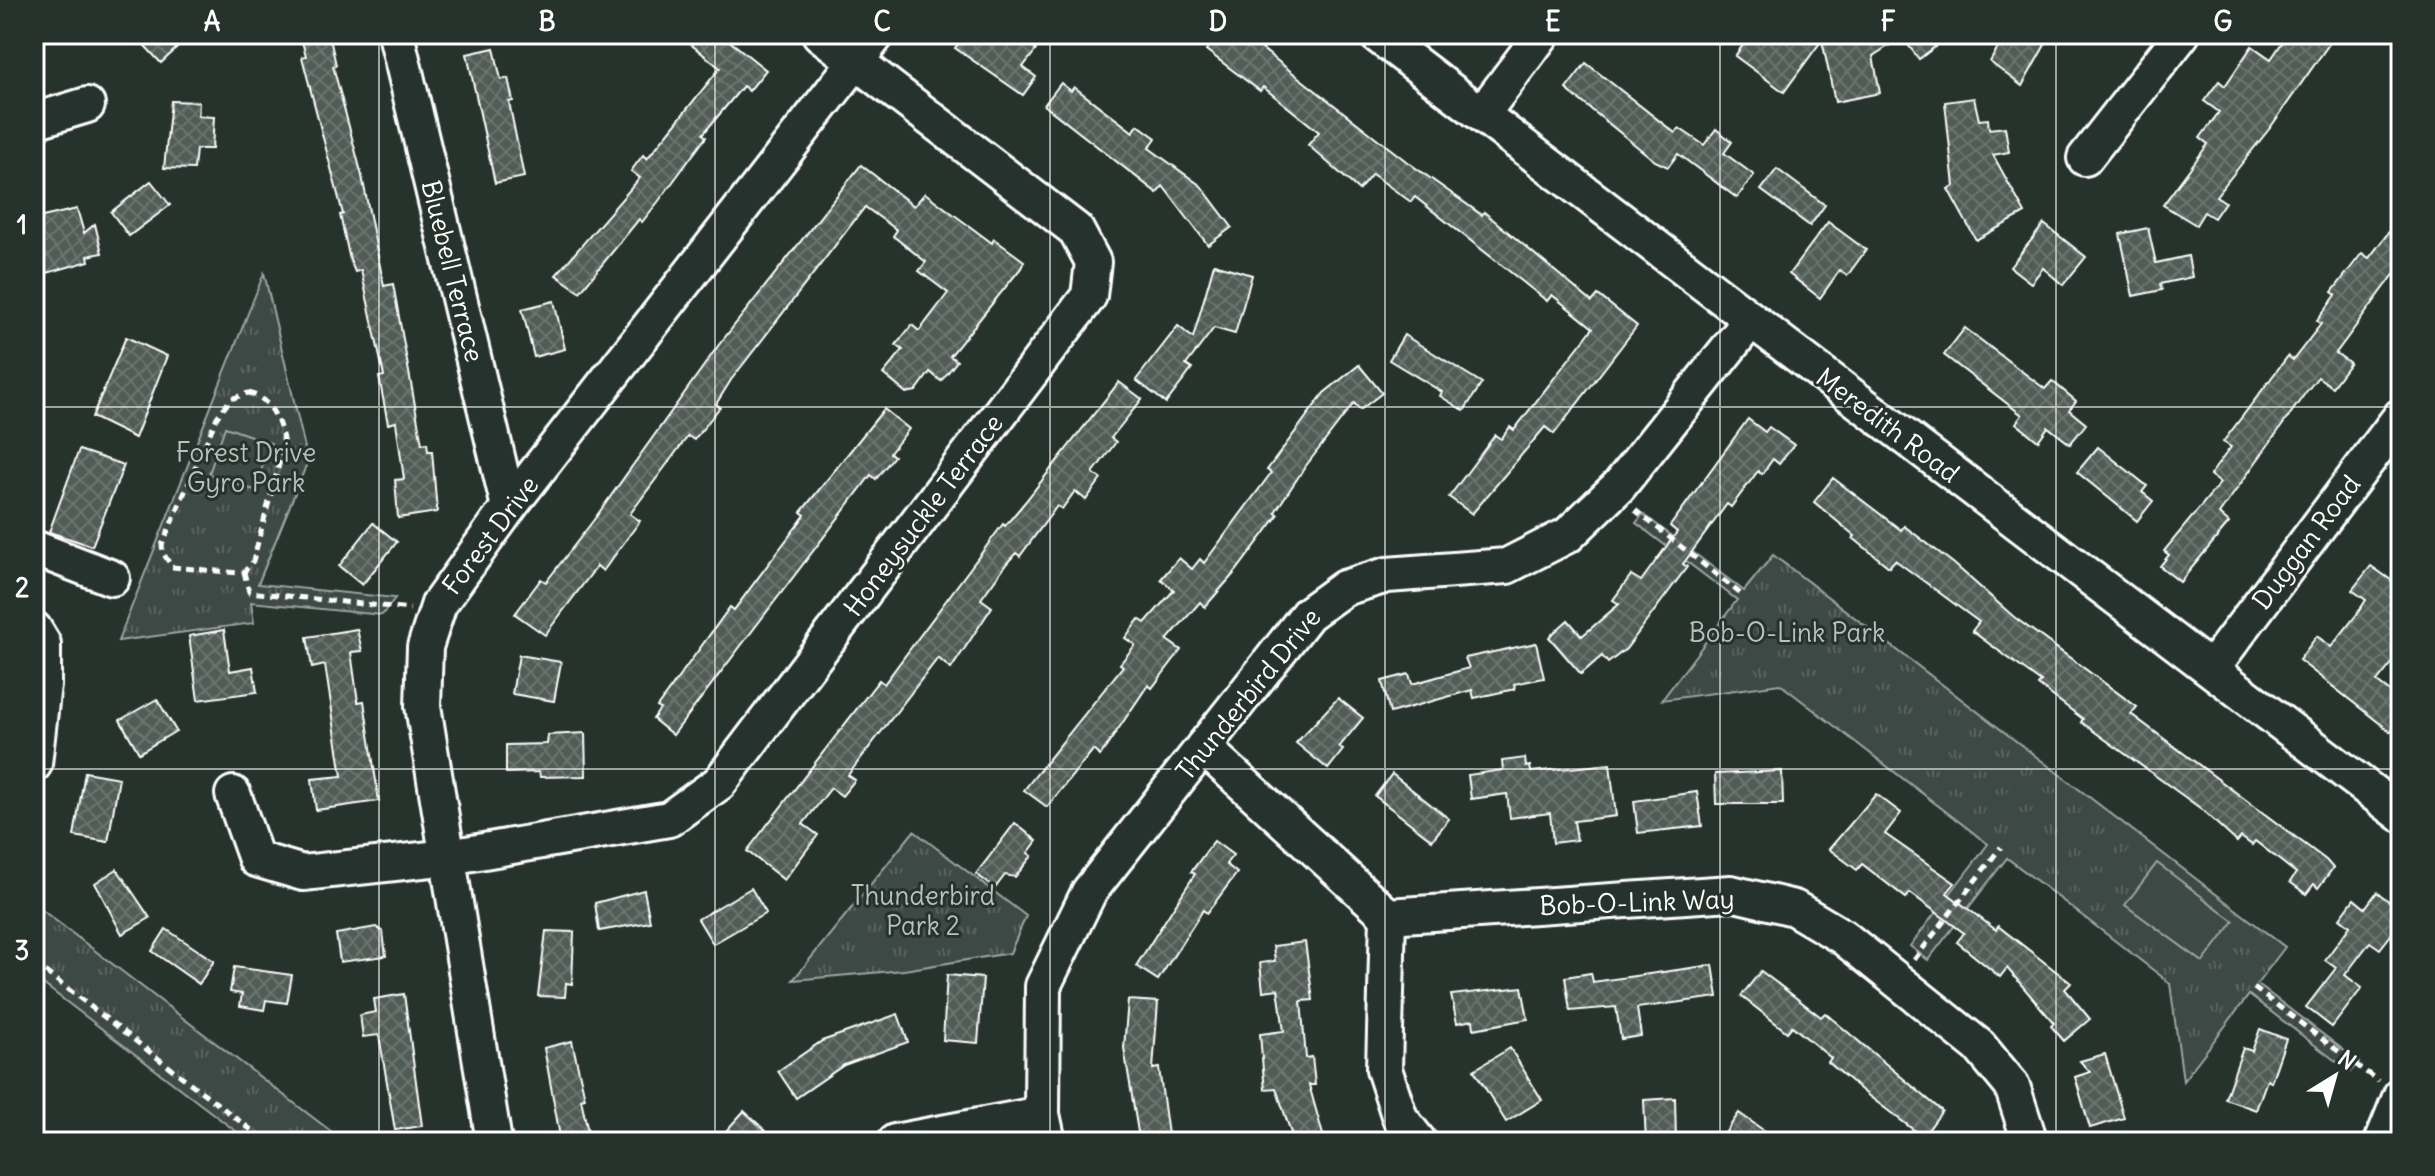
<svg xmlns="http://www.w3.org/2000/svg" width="2435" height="1176" font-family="Delius,sans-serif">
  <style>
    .park { fill: url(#park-tufts); stroke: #9ea4a2; stroke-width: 2 }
    .pitch { fill: #3e4944; stroke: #9ea4a2; stroke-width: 2 }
    .building { fill: url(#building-cross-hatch); stroke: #fff; stroke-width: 2 }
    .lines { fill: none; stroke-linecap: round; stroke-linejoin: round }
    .minor-casing { stroke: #fff; stroke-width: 40 }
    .path { stroke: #fff; stroke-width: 5; stroke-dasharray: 8 6; stroke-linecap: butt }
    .minor { stroke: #26332d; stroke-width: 34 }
    .grid { fill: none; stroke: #fff; stroke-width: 2; stroke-opacity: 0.55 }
    .labels { text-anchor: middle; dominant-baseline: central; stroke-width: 6; stroke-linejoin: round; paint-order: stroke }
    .street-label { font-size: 26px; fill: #fff; stroke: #26332d }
    .park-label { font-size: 26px; fill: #bbbfbe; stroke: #26332d }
    .neatline { fill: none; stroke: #fff; stroke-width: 3 }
    .grid-label { font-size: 26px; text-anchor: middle; font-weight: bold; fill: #fff }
  </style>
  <defs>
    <pattern id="park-tufts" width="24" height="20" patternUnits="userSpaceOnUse" patternTransform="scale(2)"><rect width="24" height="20" fill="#3e4944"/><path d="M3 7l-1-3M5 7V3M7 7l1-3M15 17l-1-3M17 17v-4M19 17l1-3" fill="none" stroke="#5b6460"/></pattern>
    <pattern id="building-cross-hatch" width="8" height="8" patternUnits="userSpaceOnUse" patternTransform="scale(2)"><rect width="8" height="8" fill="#515c57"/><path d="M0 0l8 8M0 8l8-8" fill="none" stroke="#6b7470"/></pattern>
  </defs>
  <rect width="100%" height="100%" fill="#26332d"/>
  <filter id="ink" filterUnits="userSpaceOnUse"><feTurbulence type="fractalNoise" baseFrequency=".0125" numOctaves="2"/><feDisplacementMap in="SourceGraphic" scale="16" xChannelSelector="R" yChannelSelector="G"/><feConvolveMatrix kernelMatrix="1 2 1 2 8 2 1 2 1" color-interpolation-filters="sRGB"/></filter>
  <g filter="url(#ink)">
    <g class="park">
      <polygon points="264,273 308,461 258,584 395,598 382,615 251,602 254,623 118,641"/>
      <polygon points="1643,514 1744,591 1773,555 2285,947 2257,984 2359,1062 2350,1072 2249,995 2183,1081 2170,983 2007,858 1928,960 1910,946 1988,844 1780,684 1662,700 1737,600 1636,523"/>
      <polygon points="914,831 1026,916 1010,953 904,970 793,980"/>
      <polygon points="34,904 345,1142 250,1142 34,977"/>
    </g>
    <g class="pitch">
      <polygon points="225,427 271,443 254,490 209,474"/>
      <polygon points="2157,863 2234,921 2203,962 2125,905"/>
    </g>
    <g class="building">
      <polygon points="134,34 192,34 161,63"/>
      <polygon points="300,34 329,34 336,65 333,66 362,176 384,286 393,284 422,444 427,443 428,451 432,451 437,512 398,518 395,480 404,479 396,422 388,424 379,377 384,376 361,270 355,272 350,260 340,215 343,214 302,57 306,56"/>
      <polygon points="678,34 721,34 766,70 749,91 743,86 703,134 706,137 658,202 642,222 639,219 580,292 556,275 640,178 631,171 643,155 647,159 720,68"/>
      <polygon points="966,34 1014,34 1036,50 1023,67 1036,77 1023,95 955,48"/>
      <polygon points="1218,34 1243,34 1406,161 1482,215 1484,212 1592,302 1598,295 1637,326 1554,434 1545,427 1472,514 1449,497 1495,435 1501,439 1510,427 1514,430 1593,328 1552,295 1547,301 1415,197 1411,202 1372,174 1359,190 1308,145 1319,132 1263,87 1260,91 1206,50"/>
      <polygon points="1751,34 1952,34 1919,59 1902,37 1873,56 1880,93 1835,102 1822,40 1784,92 1735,56"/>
      <polygon points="2005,34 2051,34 2022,86 1990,62"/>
      <polygon points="2288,34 2336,34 2270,128 2216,196 2225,202 2214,218 2204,212 2196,225 2163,205 2208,144 2200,138 2219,112 2204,101 2219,81 2225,86 2252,46 2271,59"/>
      <polygon points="494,48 501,80 508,78 513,101 509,102 524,177 495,183 467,54"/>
      <polygon points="1586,63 1675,133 1679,128 1704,145 1716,129 1732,142 1724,153 1754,175 1737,198 1678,154 1668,167 1655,161 1566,89"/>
      <polygon points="1061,83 1071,91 1074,87 1133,132 1138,125 1156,138 1149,148 1201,186 1232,227 1208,245 1163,186 1157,193 1044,105"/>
      <polygon points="1974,98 1979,120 1988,119 1989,129 2005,127 2009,152 1993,155 2025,213 1976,240 1948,189 1954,186 1945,102"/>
      <polygon points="171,101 199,102 198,116 214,117 212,149 196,149 194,169 164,168"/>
      <polygon points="861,165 914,206 925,193 992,243 994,239 1024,261 1021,268 950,356 957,361 941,381 930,372 916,391 906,393 883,374 903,350 896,345 912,325 919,331 948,293 919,271 926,262 893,236 897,230 865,207 731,380 716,404 720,407 694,440 688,436 630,514 640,521 603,571 597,566 545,635 515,614 541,579 546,582 593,521 718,346"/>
      <polygon points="1777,169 1825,205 1810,226 1761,190"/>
      <polygon points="151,181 170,205 129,236 111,212"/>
      <polygon points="77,209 84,233 95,224 102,253 88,256 89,261 40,275 34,250 34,219"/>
      <polygon points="2401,216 2401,265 2336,353 2350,363 2332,387 2318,377 2306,392 2219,514 2229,523 2180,582 2160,566 2169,555 2164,551 2220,483 2210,475 2231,447 2223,442 2288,356 2293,360 2321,324 2317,321 2336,295 2332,292 2362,253 2369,258"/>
      <polygon points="1828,222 1866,250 1847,276 1840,270 1820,298 1789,274"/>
      <polygon points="2044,224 2086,257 2063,285 2043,268 2031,283 2010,267"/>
      <polygon points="2148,228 2156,263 2188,256 2192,277 2160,284 2162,290 2133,296 2120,234"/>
      <polygon points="1214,264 1252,275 1235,334 1214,328 1186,365 1192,369 1166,403 1136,380 1178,326 1193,338"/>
      <polygon points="554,301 565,349 534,357 522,309"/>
      <polygon points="1965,328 2045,389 2052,381 2076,401 2069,410 2086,424 2070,444 2048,427 2038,441 2016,423 2022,415 1944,355"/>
      <polygon points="1404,335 1482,383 1464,411 1440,396 1442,392 1389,360"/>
      <polygon points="126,337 167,356 135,438 92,417"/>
      <polygon points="1359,365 1382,393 1360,410 1354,403 1305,467 1275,512 1278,515 1237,570 1205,607 1200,602 1167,640 1181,650 1152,688 1148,685 1100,756 1093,750 1047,807 1024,790 1123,666 1120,664 1135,645 1125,638 1139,619 1145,623 1174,590 1161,579 1179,558 1192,569 1200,559 1204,563 1271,473 1267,470 1324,393"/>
      <polygon points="1119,382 1142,399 1111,438 1116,442 1093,473 1101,479 1086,500 1075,491 1062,509 1057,506 1020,556 1016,553 1007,563 981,599 992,607 951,669 938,658 848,775 855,780 842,796 831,788 803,824 818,835 784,880 747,851 879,680 884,684 1003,524 1005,526 1025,502"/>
      <polygon points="884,409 909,429 890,453 894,456 876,479 871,475 673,735 653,719 660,709 657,707 730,607 734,610 781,547 805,515 801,512"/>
      <polygon points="1748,419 1765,432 1769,427 1794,445 1779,464 1773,459 1762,474 1758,471 1731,507 1727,504 1683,564 1687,567 1626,649 1608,663 1602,656 1581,674 1549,637 1568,620 1582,636 1619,604 1613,600 1631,575 1641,581 1677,532 1670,526"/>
      <polygon points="2098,447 2147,486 2142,492 2153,501 2137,521 2077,472"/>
      <polygon points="79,450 124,465 92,546 49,532"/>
      <polygon points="1833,478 1901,530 1904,526 1953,563 2014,617 2137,707 2131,714 2326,860 2333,868 2318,888 2314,884 2306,894 2290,882 2296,873 2255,841 2252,845 2241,837 2237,842 2200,808 2081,722 2083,719 2038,685 2041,682 1972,631 1979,622 1895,560 1889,567 1853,538 1855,536 1814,502"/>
      <polygon points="373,523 397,542 362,585 339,566"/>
      <polygon points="2371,566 2401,587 2401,652 2377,682 2401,700 2401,719 2391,732 2299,660 2317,636 2331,647 2357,614 2366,600 2352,590"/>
      <polygon points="357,629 362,651 351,652 358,702 364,701 379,801 316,810 312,779 342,776 325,665 312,668 307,637"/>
      <polygon points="224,630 230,671 253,667 257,692 198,700 189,636"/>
      <polygon points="1536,643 1544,678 1514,684 1515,689 1474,698 1472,690 1390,713 1382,681 1409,674 1412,684 1469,668 1465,658"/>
      <polygon points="519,655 561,662 554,701 512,694"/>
      <polygon points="1338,698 1363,718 1339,747 1343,750 1328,769 1296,743"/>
      <polygon points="157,699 176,731 139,753 120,720"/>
      <polygon points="585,733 586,776 540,777 539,772 506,773 506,745 547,744 548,735"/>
      <polygon points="1525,758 1526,767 1530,766 1531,772 1610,764 1616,816 1574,821 1577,840 1553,843 1550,813 1510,818 1507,794 1471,799 1468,775 1503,770 1502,761"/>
      <polygon points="1782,771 1783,804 1716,804 1715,774"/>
      <polygon points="85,772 119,778 108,842 74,836"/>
      <polygon points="1392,774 1449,819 1432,840 1375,796"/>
      <polygon points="1697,792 1702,826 1638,833 1634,801"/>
      <polygon points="1876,794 1901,813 1885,834 1955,883 1947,893 1996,930 1998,926 2071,983 2065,989 2090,1019 2064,1041 2051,1026 2054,1023 2007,968 2000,977 1957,942 1964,933 1910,893 1906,898 1862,864 1857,870 1829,849"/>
      <polygon points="1015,823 1037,841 1028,853 1032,856 1015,877 1005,875 995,888 976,874"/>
      <polygon points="1214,841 1233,855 1226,864 1237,873 1207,913 1203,910 1158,980 1136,966 1195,874 1191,872"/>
      <polygon points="117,869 150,918 122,934 95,883"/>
      <polygon points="751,888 766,913 713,944 698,919"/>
      <polygon points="644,890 650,922 599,931 595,903"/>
      <polygon points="2377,892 2401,911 2401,922 2380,949 2370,942 2345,975 2362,988 2332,1027 2306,1007 2336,968 2325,960 2350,926 2340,918 2354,899 2365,908"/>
      <polygon points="376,927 383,932 386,956 340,962 336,934"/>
      <polygon points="166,929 214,961 199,984 152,951"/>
      <polygon points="546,931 574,932 572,984 566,983 565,997 538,996"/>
      <polygon points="1305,942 1313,1000 1301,1001 1306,1058 1312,1057 1315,1085 1309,1085 1325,1142 1294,1142 1276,1088 1265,1089 1263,1070 1260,1034 1284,1031 1278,989 1263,991 1260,963 1275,961 1273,946"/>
      <polygon points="1713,965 1718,997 1637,1008 1641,1036 1621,1039 1616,1007 1570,1011 1565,977 1591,973 1593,982"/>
      <polygon points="234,967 292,975 287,1003 266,1000 264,1010 240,1006 242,994 230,992"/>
      <polygon points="1761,971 1821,1017 1825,1013 1942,1111 1923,1137 1865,1093 1828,1062 1831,1058 1792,1026 1787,1032 1741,996"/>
      <polygon points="947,975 983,978 978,1043 943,1040"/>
      <polygon points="1522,987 1528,1019 1474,1029 1473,1020 1457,1023 1451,995"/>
      <polygon points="404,994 422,1126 395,1130 379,1035 363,1037 360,1015 376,1012 374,999"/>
      <polygon points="1128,1000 1158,1002 1153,1069 1159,1068 1168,1135 1139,1138 1124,1048"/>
      <polygon points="898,1014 908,1042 844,1065 796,1098 778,1071 822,1041"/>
      <polygon points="2260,1029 2286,1039 2271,1082 2267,1080 2256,1110 2225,1099 2243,1048 2252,1051"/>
      <polygon points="572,1041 585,1098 581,1099 590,1142 561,1142 544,1048"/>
      <polygon points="1510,1048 1542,1100 1506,1122 1474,1070"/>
      <polygon points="2105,1054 2124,1118 2090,1128 2075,1077 2090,1072 2080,1061"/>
      <polygon points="1675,1098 1676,1142 1646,1142 1644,1100"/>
      <polygon points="744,1111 766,1131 756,1142 716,1142"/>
      <polygon points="1739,1113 1780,1142 1719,1142"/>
    </g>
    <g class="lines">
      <defs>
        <g id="minor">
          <polyline points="396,34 509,507"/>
          <polyline points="1376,34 2401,814"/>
          <polyline points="1482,114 1542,34"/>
          <polyline points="34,121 87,105"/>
          <polyline points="2085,158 2182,34"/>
          <polyline points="34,548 112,578"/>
          <polyline points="34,629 43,644 43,684"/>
          <polyline points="2211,669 2401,416"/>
          <polyline points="34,681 43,684 34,764"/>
          <polyline points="1203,747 1388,916 1731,893 1794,908 1843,937 1979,1046 2012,1086 2030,1142"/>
          <polyline points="233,794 256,859 303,873 449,857 669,819 719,783 1089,296 1093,262 1076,230 820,34"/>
          <polyline points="1388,916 1384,1069 1400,1118 1419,1142"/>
          <polyline points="494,1142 423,706 425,647 439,604 509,507 877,34"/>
          <polyline points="895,1142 1042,1114"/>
          <polyline points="1048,1142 1042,1114 1043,986 1089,892 1308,614 1344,588 1387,575 1507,566 1568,535 1619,486 1750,321"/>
          <polyline points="2382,1142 2401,1095"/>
        </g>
      </defs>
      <use href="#minor" class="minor-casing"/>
      <g class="path">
        <path d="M248,393C272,398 281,424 284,446L253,561L244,572L238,573L172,567L163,553L162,545L217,417L231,399Z"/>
        <polyline points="1635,510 1742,595"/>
        <polyline points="244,572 249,592 410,609"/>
        <polyline points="1914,960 2001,847"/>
        <polyline points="34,963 267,1142"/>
        <polyline points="2254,988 2378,1081"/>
      </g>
      <use href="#minor" class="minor"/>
    </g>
  </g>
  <path class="grid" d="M379,34V1142M715,34V1142M1050,34V1142M1385,34V1142M1720,34V1142M2056,34V1142M34,407H2401M34,769H2401"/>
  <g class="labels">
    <g class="street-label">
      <text transform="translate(453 271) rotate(76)">Bluebell Terrace</text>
      <text transform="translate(1888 425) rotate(37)">Meredith Road</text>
      <text transform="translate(923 515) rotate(-53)">Honeysuckle Terrace</text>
      <text transform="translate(490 535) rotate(-53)">Forest Drive</text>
      <text transform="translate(2306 542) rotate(-53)">Duggan Road</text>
      <text transform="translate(1248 694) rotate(-51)">Thunderbird Drive</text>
      <text transform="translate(1637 902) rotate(-2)">Bob-O-Link Way</text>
    </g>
    <g class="park-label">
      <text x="246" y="452">Forest Drive<tspan x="246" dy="30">Gyro Park</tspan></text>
      <text x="1787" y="632">Bob-O-Link Park</text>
      <text x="923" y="895">Thunderbird<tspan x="923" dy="30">Park 2</tspan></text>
    </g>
  </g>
  <rect width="2435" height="1176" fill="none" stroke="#26332d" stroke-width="88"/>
  <g transform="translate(2335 1076) rotate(37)" stroke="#26332d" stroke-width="6" paint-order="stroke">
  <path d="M0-6L14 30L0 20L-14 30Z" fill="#ffffff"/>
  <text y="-12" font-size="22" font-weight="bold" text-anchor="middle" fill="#ffffff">N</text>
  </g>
  <rect x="44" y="44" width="2347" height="1088" class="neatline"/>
  <g class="grid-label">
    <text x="212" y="31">A</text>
    <text x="547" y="31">B</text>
    <text x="882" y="31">C</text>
    <text x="1218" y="31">D</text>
    <text x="1553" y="31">E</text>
    <text x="1888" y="31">F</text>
    <text x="2223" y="31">G</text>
    <text x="22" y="234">1</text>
    <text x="22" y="597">2</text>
    <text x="22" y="960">3</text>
  </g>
</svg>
